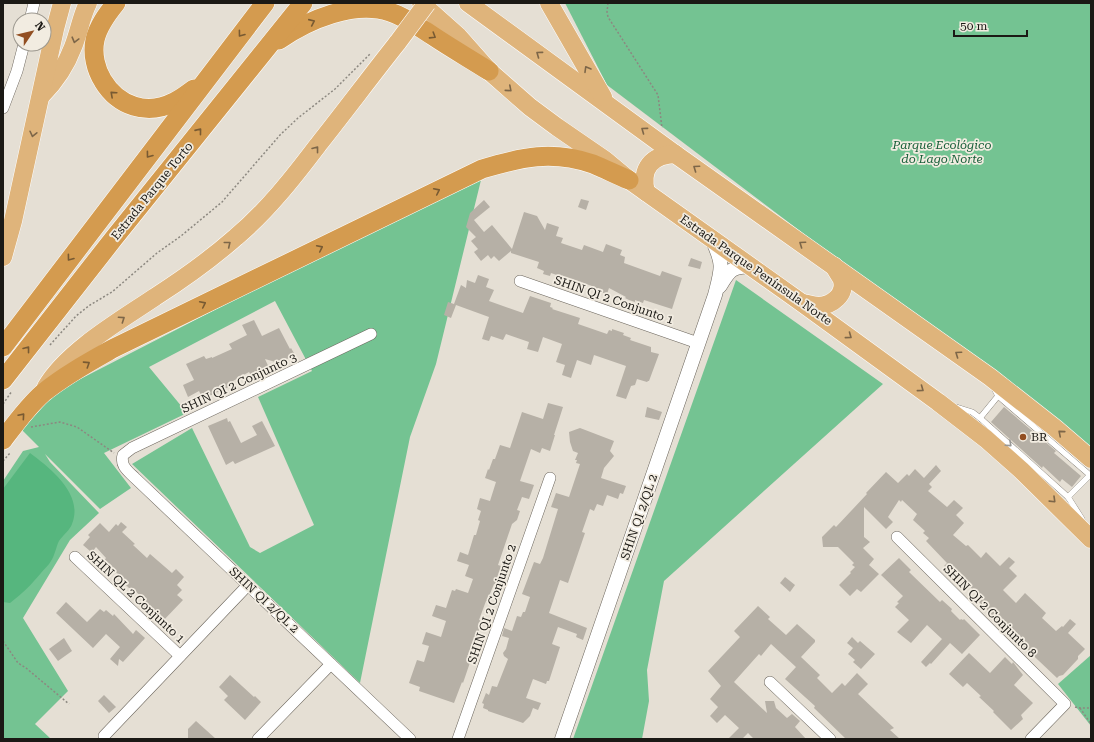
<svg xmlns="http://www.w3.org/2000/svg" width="1094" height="742" font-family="'Roboto Serif',serif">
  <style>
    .green { fill: #74c392 }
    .forest { fill: #56b67e }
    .building { fill: #b6b0a6 }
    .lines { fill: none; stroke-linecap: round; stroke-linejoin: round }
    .service-casing { stroke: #6c665d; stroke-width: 6 }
    .minor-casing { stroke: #6c665d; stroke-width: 12 }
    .tertiary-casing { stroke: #6c665d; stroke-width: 15 }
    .primary-casing { stroke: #fff; stroke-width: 19 }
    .trunk-casing { stroke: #fff; stroke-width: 20 }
    .path { stroke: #8c8880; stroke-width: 1.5; stroke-dasharray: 2 2; stroke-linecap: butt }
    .service { stroke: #fff; stroke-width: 5.5 }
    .minor { stroke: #fff; stroke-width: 11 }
    .tertiary { stroke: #fff; stroke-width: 14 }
    .primary { stroke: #dfb47b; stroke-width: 18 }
    .trunk { stroke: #d49b4f; stroke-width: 19 }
    .primary-bridge-casing { stroke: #fff; stroke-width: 19; stroke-linecap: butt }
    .primary-bridge { stroke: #dfb47b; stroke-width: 18 }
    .oneway { stroke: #785a32 }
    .oneway2 { stroke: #7d6648 }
    .oneway3 { stroke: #989896 }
    .poi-dot { fill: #924e21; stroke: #f2ece1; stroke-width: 1.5 }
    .labels { text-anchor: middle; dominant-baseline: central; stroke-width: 3.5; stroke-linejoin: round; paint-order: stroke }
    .park-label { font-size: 12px; font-style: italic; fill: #165e38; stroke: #f2ece1 }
    .street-label { font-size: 12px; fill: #1b1915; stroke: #f2ece1 }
    .poi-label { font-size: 12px; fill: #1b1915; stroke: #f2ece1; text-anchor: start }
  </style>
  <rect width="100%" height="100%" fill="#e5dfd4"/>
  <g class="green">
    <polygon points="565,3 1091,3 1091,451 607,85"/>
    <polygon points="481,180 436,364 410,437 360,683 132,464 192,428 250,547 260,553 314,525 258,397 312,371 275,301 149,367 187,413 104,453 131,488 100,509 45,454 50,462 99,513 70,540 23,618 68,691 35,724 51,739 3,739 3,481 23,451 39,447 22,430 57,391 265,284"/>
    <polygon points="736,280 883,384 664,581 647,670 649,701 642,739 573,739"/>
    <polygon points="1091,655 1091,726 1058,684"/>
  </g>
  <path class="forest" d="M30,453C50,468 84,494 72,524C70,530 63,535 59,541C56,547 55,555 51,561C49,565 44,569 41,573C31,585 23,593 10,603L3,602V489Z"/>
  <g class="building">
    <polygon points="581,199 589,201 586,210 578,207"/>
    <polygon points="484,200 490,207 474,220 484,232 492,225 512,249 524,212 537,216 545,230 547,223 559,227 556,236 563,238 561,243 582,250 584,245 603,252 606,244 622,250 620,255 625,257 624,263 660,276 662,271 682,278 672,309 644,300 643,303 635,300 635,302 629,300 625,298 626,297 609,288 607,294 594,290 595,287 580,282 580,283 551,273 550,276 543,274 544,271 537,268 539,262 511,253 511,251 499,261 494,256 491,259 488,255 481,261 474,252 478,249 471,241 476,237 466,227 470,213"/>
    <polygon points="691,258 702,262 700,269 688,266"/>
    <polygon points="478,275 489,279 486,287 494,290 489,301 523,313 530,296 551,303 550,307 553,308 552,309 580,318 578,324 607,334 609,330 612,331 612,329 624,333 623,335 631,338 630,340 651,347 651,352 659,354 649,381 648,381 647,382 637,379 635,385 631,386 626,399 616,396 626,366 594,355 591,365 577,360 571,378 562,375 565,365 556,362 562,344 543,337 538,352 527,349 529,342 506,334 503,340 491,336 489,341 482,339 489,317 456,305 451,318 444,315 448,302 454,304 461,285 466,288 467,280 475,283"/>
    <polygon points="254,320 262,336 279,328 290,349 291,348 295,355 279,363 265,359 270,370 263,374 262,372 252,377 249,372 233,381 235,384 203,399 199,391 188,397 183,385 194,380 186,364 204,356 206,359 212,357 212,358 232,349 229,344 247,335 242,325"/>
    <polygon points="548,403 563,407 554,435 555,435 550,451 542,448 540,453 531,449 520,481 534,485 529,499 522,497 517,510 520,511 517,520 512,524 498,565 501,566 500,571 503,572 502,577 499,586 494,584 487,601 486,601 479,620 482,621 477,636 479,636 463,683 462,682 454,703 419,691 420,687 409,683 417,660 424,662 429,646 422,644 426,632 441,637 446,621 432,616 436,605 446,608 452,590 455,591 456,589 468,593 473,579 465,576 469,565 457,561 460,552 468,555 474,535 476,535 480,521 478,520 481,511 477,509 480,498 490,501 496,482 485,478 488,469 489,470 493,459 495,459 500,445 510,448 522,412 543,419"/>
    <polygon points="647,407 662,412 659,420 645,417"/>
    <polygon points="1004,407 1056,451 1054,453 1081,476 1072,487 1062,479 1060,482 1043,466 1042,468 991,422"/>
    <polygon points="227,418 228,422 230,421 241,443 257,435 252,426 262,421 275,446 235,464 233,461 226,465 208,426"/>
    <polygon points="580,428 614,441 610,451 614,456 604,468 601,478 626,486 623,494 620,493 618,499 607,495 603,506 597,504 594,511 590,509 582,532 585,533 568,583 560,580 549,613 587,628 583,640 576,637 577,634 558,627 552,644 560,647 549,681 547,681 546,684 533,679 526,698 541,703 538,710 533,708 530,716 523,723 488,711 488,710 483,708 484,704 482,703 486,693 489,695 492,686 497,687 508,659 504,656 503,653 506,649 509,638 502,636 504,628 512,631 517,616 521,617 523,612 525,612 530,597 522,594 534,562 540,564 543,558 558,509 551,507 556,493 569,497 580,464 576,463 577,460 575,460 578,453 573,451 570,442 569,432"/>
    <polygon points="936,465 941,471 929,484 932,487 928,491 947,507 954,500 963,508 956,515 964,523 953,535 966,546 968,545 981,558 986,552 1000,566 1009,557 1015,562 1009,568 1017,576 1003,590 1016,603 1025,593 1046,613 1042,618 1056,631 1062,626 1063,627 1070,619 1076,624 1068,633 1085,649 1078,656 1078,659 1063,675 1059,676 1057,678 1019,642 1021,640 1011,630 1009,632 978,601 982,598 969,586 966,590 957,581 959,579 944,566 947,563 926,541 929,538 923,533 925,531 913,520 917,514 902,500 901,502 899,500 888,517 893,522 886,529 864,507 864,537 870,542 863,548 874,559 869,565 879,574 861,592 857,589 850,596 839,585 851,573 850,572 855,567 852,565 854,563 838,547 823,547 822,537 834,525 836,527 867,494 866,493 886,472 898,483 907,474 909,476 915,469 924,478"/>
    <polygon points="121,522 127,527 122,532 135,544 133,545 147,558 150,554 172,573 176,569 184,577 177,585 182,590 177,595 183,600 161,623 142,605 146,601 132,588 129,588 123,582 125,581 112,568 110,570 103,562 106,558 96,547 93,551 91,550 90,551 83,545 90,537 88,535 100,523 109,532 116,524 118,526"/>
    <polygon points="899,558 911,570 909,572 940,602 942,600 952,609 951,611 960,620 961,619 963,620 964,619 980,635 962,654 950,643 931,664 930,663 926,667 921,662 942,639 927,625 911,643 897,632 909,620 895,607 899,603 897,602 903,596 881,575"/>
    <polygon points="785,577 795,585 790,592 780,583"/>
    <polygon points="66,602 87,622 100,609 104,612 106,610 113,616 114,614 133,634 136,630 145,638 123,662 119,659 118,666 110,659 120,647 106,634 93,648 56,613"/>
    <polygon points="758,606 770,617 768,619 786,635 797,624 815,640 815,642 801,657 820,675 817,678 832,693 842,683 845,686 857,673 868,684 858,694 894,728 890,730 900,739 846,739 814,708 815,706 785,679 796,667 771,644 761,656 759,654 734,682 767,713 765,701 774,701 776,708 787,718 792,714 800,721 795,727 806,739 754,739 748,733 742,739 728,739 739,728 725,715 717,723 710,716 718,707 710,699 721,686 708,671 740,637 734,631"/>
    <polygon points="852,637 858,643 860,641 875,654 861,669 853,662 855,660 848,654 853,648 847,643"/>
    <polygon points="64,638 72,651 58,661 49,649"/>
    <polygon points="969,653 990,673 1005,657 1012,664 1013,662 1023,675 1014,685 1033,703 1021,715 1023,719 1011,730 993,712 994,711 979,697 981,696 967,683 963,687 949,674"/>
    <polygon points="230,675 254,697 255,696 261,702 245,720 224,700 228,696 219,687"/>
    <polygon points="104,695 116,707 109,713 98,701"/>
    <polygon points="196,721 216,739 188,739 188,729"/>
  </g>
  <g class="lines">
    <defs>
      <g id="service">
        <polyline points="994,388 998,396 1091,476"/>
        <polyline points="956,407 972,412 980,418 1068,497 1082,519"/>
        <polyline points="980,418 998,396"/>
        <polyline points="1068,497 1090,475"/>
      </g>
      <g id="minor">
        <polyline points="30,20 34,3"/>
        <polyline points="3,108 17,71 24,44"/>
        <polyline points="520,281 698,343"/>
        <path d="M371,334L132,448L123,455C120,466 128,471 135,478L410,739"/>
        <polyline points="897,537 1065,704 1031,739"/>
        <polyline points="75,557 180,656"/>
        <polyline points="770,682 830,739"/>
        <polyline points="104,736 248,585"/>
        <polyline points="258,739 331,664"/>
        <polyline points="458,739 550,478"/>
      </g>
      <g id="tertiary">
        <path d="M720,286C730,269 732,267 751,266"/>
        <path d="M562,739L715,295C722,268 724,265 712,239"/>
      </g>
      <g id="primary">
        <polyline points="421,3 458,36 489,71 530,107 557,127 605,160 629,180 802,303 938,402 986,439 1021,470 1091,539"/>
        <polyline points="468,3 675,154 990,377 1055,428 1091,459"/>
        <polyline points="549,3 603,97"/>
        <path d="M41,96C56,81 66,66 73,47C79,32 81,17 88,3"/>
        <path d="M646,192C640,168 652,155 675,154"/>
        <polyline points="3,257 13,221 55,29 62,3"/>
        <path d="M803,303C808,304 814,306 819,306C832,305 846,295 842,280C840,275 836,271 834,266"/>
        <path d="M46,387C67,351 121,320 155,297C183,279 211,259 236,237C267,211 293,178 318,145C345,111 371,76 398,42"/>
      </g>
      <g id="trunk">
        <path d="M116,3C107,14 98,26 95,40C92,54 96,70 103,81C118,106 147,116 174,102C181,99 188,93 194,89"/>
        <path d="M279,40C308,20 354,0 390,12C406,17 419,27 433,36C451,48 470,59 489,71"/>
        <polyline points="3,347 265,3"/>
        <polyline points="3,380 114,238 303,3"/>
        <path d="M3,440C15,424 28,406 43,393C65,375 91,361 114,348L482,169C522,157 552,150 593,164C605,169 617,175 629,180"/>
      </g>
    </defs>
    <use href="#service" class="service-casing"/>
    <use href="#minor" class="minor-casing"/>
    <use href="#tertiary" class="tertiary-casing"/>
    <use href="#primary" class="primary-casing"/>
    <use href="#trunk" class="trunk-casing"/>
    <g class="path">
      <polyline points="608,3 607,12 608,17 658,95 662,128"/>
      <polyline points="50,345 76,316 90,305 112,292 157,253 181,236 222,202 280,135 298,118 335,89 370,54"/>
      <polyline points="3,404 12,391"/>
      <polyline points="31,427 60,422 77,427 114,453"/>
      <polyline points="3,461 10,453"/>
      <polyline points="3,641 18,663 26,668 69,704"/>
      <polyline points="1075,707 1080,708 1091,708"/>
      <polyline points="1080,708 1091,724"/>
    </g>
    <use href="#service" class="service"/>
    <use href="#minor" class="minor"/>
    <use href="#tertiary" class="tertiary"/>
    <use href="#primary" class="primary"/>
    <use href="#trunk" class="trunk"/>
    <defs>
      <polyline id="primary-bridge" points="398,42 427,3"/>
    </defs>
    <use href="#primary-bridge" class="primary-bridge-casing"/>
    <use href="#primary-bridge" class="primary-bridge"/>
  </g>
  <defs><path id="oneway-chevron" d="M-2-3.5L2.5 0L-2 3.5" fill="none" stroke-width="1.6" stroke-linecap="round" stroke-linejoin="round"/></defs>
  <g class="oneway">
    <use href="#oneway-chevron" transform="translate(312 22) rotate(-24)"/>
    <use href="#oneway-chevron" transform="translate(241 34) rotate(127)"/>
    <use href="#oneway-chevron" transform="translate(433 36) rotate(32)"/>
    <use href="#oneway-chevron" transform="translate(113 94) rotate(-138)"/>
    <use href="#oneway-chevron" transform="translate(199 131) rotate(-51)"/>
    <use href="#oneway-chevron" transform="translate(149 155) rotate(127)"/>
    <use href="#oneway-chevron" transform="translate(437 191) rotate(-26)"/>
    <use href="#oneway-chevron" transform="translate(320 248) rotate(-26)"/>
    <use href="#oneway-chevron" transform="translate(70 258) rotate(127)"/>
    <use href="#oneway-chevron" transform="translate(203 304) rotate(-26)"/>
    <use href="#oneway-chevron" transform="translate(27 349) rotate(-52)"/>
    <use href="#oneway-chevron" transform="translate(87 364) rotate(-33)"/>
    <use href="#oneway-chevron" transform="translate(22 416) rotate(-49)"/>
  </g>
  <g class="oneway2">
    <use href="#oneway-chevron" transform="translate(75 40) rotate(105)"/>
    <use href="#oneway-chevron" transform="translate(539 54) rotate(-144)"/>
    <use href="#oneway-chevron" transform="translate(587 69) rotate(-120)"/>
    <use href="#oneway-chevron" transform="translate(509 89) rotate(41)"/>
    <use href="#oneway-chevron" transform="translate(644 130) rotate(-144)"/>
    <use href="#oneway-chevron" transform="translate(33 134) rotate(103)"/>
    <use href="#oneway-chevron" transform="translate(316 149) rotate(-52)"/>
    <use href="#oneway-chevron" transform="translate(696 168) rotate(-145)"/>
    <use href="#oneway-chevron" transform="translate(228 244) rotate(-39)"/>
    <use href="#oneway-chevron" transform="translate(802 244) rotate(-145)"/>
    <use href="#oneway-chevron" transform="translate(122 319) rotate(-34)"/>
    <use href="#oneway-chevron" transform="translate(849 336) rotate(36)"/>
    <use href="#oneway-chevron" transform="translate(958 354) rotate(-145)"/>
    <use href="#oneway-chevron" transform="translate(921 389) rotate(36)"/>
    <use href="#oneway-chevron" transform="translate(1061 433) rotate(-139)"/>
    <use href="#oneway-chevron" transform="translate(1053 500) rotate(44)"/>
  </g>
  <use class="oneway3" href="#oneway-chevron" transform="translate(1009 444) rotate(42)"/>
  <circle class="poi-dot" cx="1023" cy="437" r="4"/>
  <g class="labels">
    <g class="park-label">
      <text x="942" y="145">Parque Ecológico<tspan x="942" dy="14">do Lago Norte</tspan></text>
    </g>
    <g class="street-label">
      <text transform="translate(152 191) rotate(-51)">Estrada Parque Torto</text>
      <text transform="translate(756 270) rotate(35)">Estrada Parque Península Norte</text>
      <text transform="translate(614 300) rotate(19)">SHIN QI 2 Conjunto 1</text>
      <text transform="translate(239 383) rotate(-25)">SHIN QI 2 Conjunto 3</text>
      <text transform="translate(639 517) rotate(-71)">SHIN QI 2/QL 2</text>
      <text transform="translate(136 597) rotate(43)">SHIN QL 2 Conjunto 1</text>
      <text transform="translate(264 600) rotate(43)">SHIN QI 2/QL 2</text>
      <text transform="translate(492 604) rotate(-71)">SHIN QI 2 Conjunto 2</text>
      <text transform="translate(990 611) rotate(45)">SHIN QI 2 Conjunto 8</text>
    </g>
    <g class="poi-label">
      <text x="1031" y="437">BR</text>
    </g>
  </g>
  <rect width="1094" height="742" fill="none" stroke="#1b1915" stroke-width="8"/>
  <g transform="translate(32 32) rotate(55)"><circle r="19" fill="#f2ece1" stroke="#9c988f"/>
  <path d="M0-3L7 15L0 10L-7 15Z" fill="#924e21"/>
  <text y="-6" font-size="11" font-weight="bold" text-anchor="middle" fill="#1b1915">N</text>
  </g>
  <path d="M954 30v6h73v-6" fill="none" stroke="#1b1915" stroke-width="2"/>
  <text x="960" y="30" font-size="12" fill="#1b1915" stroke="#f2ece1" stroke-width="3" paint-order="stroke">50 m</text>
</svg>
